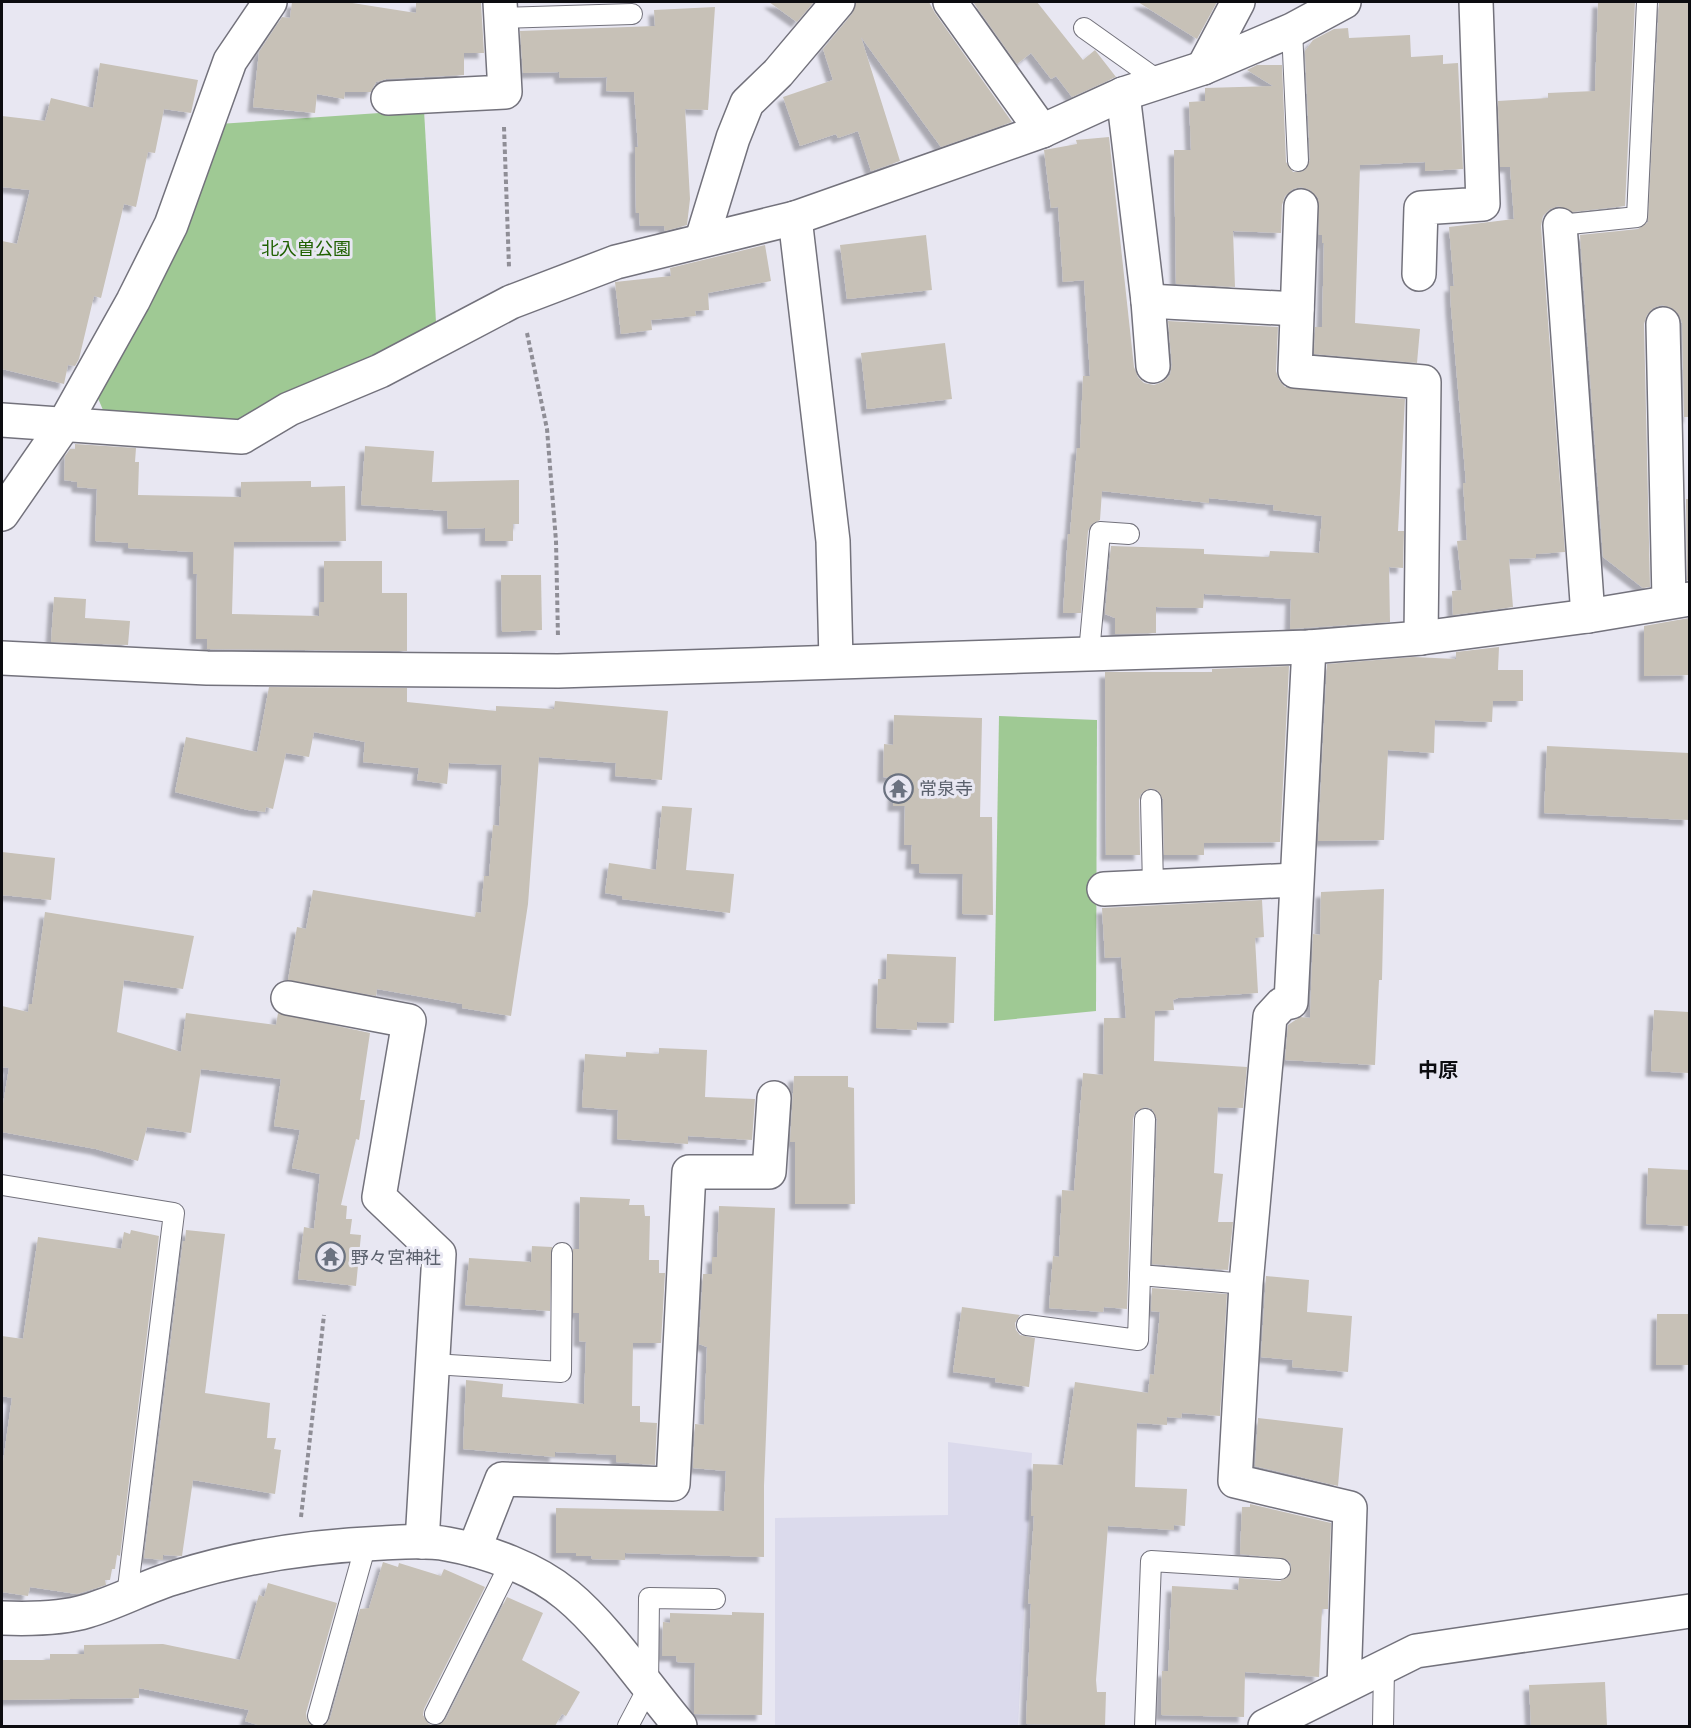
<svg xmlns="http://www.w3.org/2000/svg" width="1691" height="1728" font-family="Quicksand,'Noto Sans JP',sans-serif">
  <style>
    .built { fill: #dbdaec }
    .green { fill: #9fc994 }
    .building { fill: #c7c1b7; filter: url(#shadow) }
    .lines { fill: none; stroke-linecap: round; stroke-linejoin: round }
    .service-casing { stroke: #73727c; stroke-width: 22 }
    .minor-casing { stroke: #73727c; stroke-width: 36 }
    .path { stroke: #8f8e96; stroke-width: 4; stroke-dasharray: 4.5 3; stroke-linecap: butt }
    .service { stroke: #fff; stroke-width: 20 }
    .minor { stroke: #fff; stroke-width: 33 }
    .labels { text-anchor: middle; dominant-baseline: central; stroke-width: 6; stroke-linejoin: round; paint-order: stroke }
    .park-label { font-size: 18px; fill: #1f6001; stroke: #e8e7f2 }
    .worship-label { font-size: 18px; fill: #5b616d; stroke: #e8e7f2; text-anchor: start }
    .neighbourhood-label { font-size: 20px; font-weight: bold; fill: #0c0c10; stroke: #e8e7f2 }
  </style>
  <defs>
    <filter id="shadow"><feDropShadow dx="-5.5" dy="5.5" stdDeviation="1.5" flood-color="#0004"/></filter>
  </defs>
  <rect width="100%" height="100%" fill="#e8e7f2"/>
  <polygon class="built" points="948,1442 1032,1453 1018,1726 775,1726 775,1518 948,1515"/>
  <g class="green">
    <polygon points="424,110 436,322 251,419 237,423 103,410 97,396 219,124"/>
    <polygon points="999,716 1097,720 1096,1011 994,1021"/>
  </g>
  <g class="building">
    <polygon points="292,2 346,2 416,13 416,2 481,3 484,53 464,53 464,75 386,79 376,82 371,92 345,92 344,99 317,94 315,113 253,107 259,52 282,17 290,18"/>
    <polygon points="769,2 814,2 797,22"/>
    <polygon points="856,2 929,2 935,13 1012,122 941,147 861,37 900,161 871,171 858,131 838,138 836,134 800,146 783,97 833,80 823,49 852,14"/>
    <polygon points="973,2 1037,2 1083,60 1095,50 1116,77 1072,97 1056,76 1051,79 1031,53 1017,64"/>
    <polygon points="1138,2 1217,2 1197,39"/>
    <polygon points="1598,2 1635,2 1625,206 1572,212 1558,206 1550,209 1543,216 1541,226 1565,552 1536,554 1536,558 1509,559 1513,607 1453,615 1452,591 1462,590 1457,541 1467,540 1463,483 1466,483 1451,308 1450,286 1454,286 1449,227 1514,219 1510,167 1500,167 1498,101 1548,98 1548,93 1595,91"/>
    <polygon points="1659,2 1689,2 1689,417 1684,417 1682,323 1679,315 1672,308 1662,305 1653,308 1647,315 1644,324 1650,587 1643,588 1603,557 1580,235 1638,229 1648,222"/>
    <polygon points="715,7 708,110 685,109 690,199 687,225 665,231 664,226 640,226 639,213 636,213 635,147 638,147 634,92 606,91 607,77 560,78 559,72 523,73 520,31 655,26 654,10"/>
    <polygon points="1348,28 1349,38 1410,35 1411,57 1443,55 1443,64 1458,63 1463,169 1425,171 1425,162 1360,165 1355,323 1420,329 1417,363 1314,354 1315,327 1322,327 1324,243 1322,243 1322,235 1319,235 1318,198 1310,190 1301,187 1293,189 1285,196 1282,205 1281,233 1233,231 1235,287 1176,284 1174,150 1191,150 1189,102 1205,101 1205,88 1273,86 1247,70 1257,65 1282,65 1286,162 1293,172 1304,171 1310,160 1305,51 1313,40 1334,29"/>
    <polygon points="100,63 198,80 191,113 164,109 155,153 148,152 136,207 124,204 101,298 94,296 79,359 75,366 68,365 64,384 2,369 2,241 17,244 30,190 2,187 2,116 45,121 51,98 93,108"/>
    <polygon points="1109,137 1134,367 1138,377 1144,383 1154,385 1163,382 1170,375 1172,365 1168,321 1278,327 1276,371 1279,380 1285,387 1405,399 1398,531 1404,531 1403,568 1389,567 1390,622 1290,629 1291,599 1204,594 1203,608 1156,607 1156,633 1115,634 1115,618 1105,614 1111,546 1204,549 1204,554 1269,557 1270,551 1319,553 1322,516 1273,510 1274,505 1209,498 1209,503 1102,491 1100,520 1091,525 1088,531 1081,613 1063,613 1068,534 1070,534 1077,448 1080,448 1083,376 1090,376 1084,280 1063,282 1058,207 1051,208 1044,150 1077,144 1076,140"/>
    <polygon points="926,235 932,290 847,299 840,245"/>
    <polygon points="765,245 771,281 708,293 709,310 695,311 696,316 651,320 652,330 621,334 615,282 671,276 670,268"/>
    <polygon points="945,343 952,399 867,409 861,353"/>
    <polygon points="75,444 136,448 135,462 139,462 138,495 241,497 241,482 311,481 311,487 345,486 346,541 234,542 232,614 319,616 319,602 324,602 324,561 382,561 382,593 407,593 407,651 207,649 207,639 196,639 197,574 193,574 193,552 128,548 128,543 95,541 97,489 77,487 77,482 64,480 65,456 70,449 75,449"/>
    <polygon points="365,446 434,451 432,482 519,480 519,524 513,524 513,541 485,541 485,528 448,529 447,511 361,505"/>
    <polygon points="1686,499 1689,499 1689,581 1687,580"/>
    <polygon points="501,575 541,575 542,630 502,632"/>
    <polygon points="54,597 86,599 85,618 130,621 128,645 51,642"/>
    <polygon points="1689,618 1689,675 1644,676 1644,626"/>
    <polygon points="1499,647 1498,670 1523,670 1523,701 1493,701 1492,722 1435,720 1434,753 1388,750 1384,840 1318,841 1327,664 1413,657 1456,659 1456,652"/>
    <polygon points="1289,666 1280,842 1204,843 1204,855 1164,855 1163,799 1157,790 1150,788 1141,794 1139,800 1140,855 1106,855 1105,672 1212,672 1212,669"/>
    <polygon points="269,687 407,688 407,702 496,711 496,706 554,709 555,701 668,711 662,780 615,776 616,763 539,757 528,904 511,1016 462,1008 462,1004 377,989 376,996 288,980 297,927 306,929 313,890 475,917 476,912 481,913 484,876 489,876 493,825 499,826 502,765 449,763 447,784 417,780 419,768 363,762 365,742 314,732 309,757 286,753 273,809 266,807 265,812 248,810 175,792 186,737 257,752"/>
    <polygon points="894,715 982,718 980,817 992,817 993,915 962,914 963,874 919,873 919,864 911,864 912,845 904,845 905,806 893,806 894,778 883,777 884,744 893,745"/>
    <polygon points="1547,746 1689,753 1689,820 1544,813"/>
    <polygon points="662,806 692,808 686,870 734,874 730,913 622,899 622,896 605,893 609,863 656,870"/>
    <polygon points="2,852 55,858 51,900 2,895"/>
    <polygon points="1384,889 1382,980 1379,980 1375,1065 1285,1060 1288,1025 1300,1017 1310,1018 1313,934 1320,935 1321,892"/>
    <polygon points="1262,900 1264,937 1255,938 1258,993 1178,998 1173,1000 1174,1010 1155,1011 1154,1061 1247,1067 1243,1108 1218,1107 1214,1173 1223,1174 1218,1222 1233,1222 1228,1270 1152,1264 1157,1119 1152,1109 1145,1107 1135,1112 1133,1119 1127,1309 1104,1307 1103,1312 1049,1308 1053,1256 1059,1257 1062,1190 1074,1191 1083,1073 1103,1075 1104,1018 1126,1018 1121,957 1105,958 1102,908"/>
    <polygon points="45,912 194,936 183,989 124,980 117,1032 181,1052 186,1013 276,1025 278,1013 370,1033 360,1100 365,1100 359,1140 356,1139 341,1205 347,1206 346,1219 352,1219 350,1234 361,1235 356,1286 298,1279 304,1227 314,1229 320,1174 292,1168 300,1130 274,1126 281,1079 201,1069 191,1133 147,1127 138,1161 96,1149 2,1132 2,1110 9,1068 2,1067 2,1006 28,1012 29,1004 32,1004"/>
    <polygon points="887,954 956,957 954,1023 917,1022 917,1030 876,1028 878,979 886,979"/>
    <polygon points="1654,1010 1689,1012 1689,1073 1651,1071"/>
    <polygon points="659,1048 707,1050 705,1097 755,1099 752,1140 688,1136 688,1144 617,1139 618,1110 582,1107 585,1054 626,1057 626,1052 659,1054"/>
    <polygon points="794,1076 848,1076 848,1087 854,1088 855,1204 795,1204 795,1142 790,1142"/>
    <polygon points="1648,1168 1689,1170 1689,1226 1646,1224"/>
    <polygon points="580,1197 630,1199 629,1205 644,1205 645,1216 650,1216 649,1260 659,1260 659,1273 665,1273 661,1343 633,1343 632,1406 640,1406 640,1422 657,1423 655,1465 616,1462 616,1455 555,1452 555,1457 463,1449 466,1380 503,1384 502,1397 584,1404 586,1342 579,1341 579,1313 573,1313 573,1249 579,1249"/>
    <polygon points="719,1206 775,1208 764,1486 764,1557 625,1553 625,1560 591,1559 592,1556 576,1556 576,1553 556,1553 556,1508 724,1511 726,1471 693,1468 695,1424 704,1425 707,1347 699,1344 703,1274 712,1274 712,1257 717,1257"/>
    <polygon points="131,1230 159,1236 120,1556 117,1555 115,1569 112,1569 110,1580 105,1580 106,1585 77,1594 30,1587 28,1596 2,1592 2,1469 12,1398 2,1396 2,1336 23,1339 38,1237 121,1249 124,1232 130,1234"/>
    <polygon points="186,1230 225,1234 205,1393 270,1403 267,1438 276,1438 274,1449 281,1450 275,1494 193,1480 182,1556 163,1555 163,1560 144,1558 183,1241 185,1241"/>
    <polygon points="532,1246 552,1247 550,1311 465,1305 469,1258 531,1262"/>
    <polygon points="1266,1276 1309,1280 1307,1312 1352,1316 1348,1372 1292,1367 1293,1360 1261,1357"/>
    <polygon points="1152,1288 1227,1294 1220,1416 1182,1413 1181,1418 1167,1417 1167,1425 1137,1423 1135,1487 1187,1489 1185,1526 1174,1525 1174,1530 1108,1526 1096,1680 1097,1692 1106,1692 1105,1726 1026,1724 1031,1604 1028,1603 1034,1516 1031,1516 1033,1464 1063,1465 1075,1382 1148,1393 1150,1374 1154,1375 1160,1312 1151,1311"/>
    <polygon points="962,1307 1020,1315 1015,1323 1016,1330 1020,1335 1035,1338 1029,1387 995,1382 996,1378 953,1372"/>
    <polygon points="1657,1314 1689,1314 1689,1365 1656,1365"/>
    <polygon points="1258,1418 1343,1428 1338,1486 1255,1466"/>
    <polygon points="1250,1504 1331,1523 1328,1609 1322,1609 1319,1677 1245,1672 1244,1717 1161,1715 1162,1671 1168,1671 1172,1586 1238,1590 1239,1578 1280,1581 1290,1575 1291,1564 1286,1559 1240,1554 1242,1507 1250,1507"/>
    <polygon points="383,1562 398,1567 399,1563 441,1576 444,1569 485,1587 424,1709 423,1715 429,1724 436,1726 446,1719 507,1597 543,1613 522,1660 580,1692 566,1716 562,1714 555,1726 323,1726 330,1719 360,1609 369,1608"/>
    <polygon points="268,1583 337,1603 306,1713 307,1720 313,1726 261,1726 245,1721 249,1710 139,1688 139,1698 2,1700 2,1660 50,1660 50,1654 84,1654 84,1645 163,1644 240,1660 259,1595 264,1597"/>
    <polygon points="732,1612 764,1613 762,1715 694,1714 695,1663 677,1662 676,1656 662,1656 663,1622 670,1623 670,1613 732,1615"/>
    <polygon points="1605,1682 1607,1726 1531,1726 1529,1685"/>
  </g>
  <g class="lines">
    <defs>
      <g id="service">
        <polyline points="502,18 632,14"/>
        <polyline points="1084,28 1160,82"/>
        <polyline points="1292,30 1298,161"/>
        <polyline points="1560,225 1637,217 1647,2"/>
        <polyline points="1089,653 1100,532 1129,534"/>
        <polyline points="1151,800 1153,886"/>
        <polyline points="1145,1119 1140,1275 1246,1284"/>
        <polyline points="2,1185 174,1213 127,1596"/>
        <polyline points="1027,1325 1138,1340 1140,1275"/>
        <polyline points="433,1364 561,1372 562,1253"/>
        <polyline points="435,1714 510,1564"/>
        <polyline points="318,1716 366,1544"/>
        <polyline points="628,1726 648,1688 649,1598 715,1599"/>
        <polyline points="1145,1726 1151,1561 1280,1569"/>
        <polyline points="1383,1726 1384,1667"/>
      </g>
      <g id="minor">
        <polyline points="950,2 1042,131"/>
        <polyline points="1203,68 1238,2"/>
        <polyline points="1123,94 1148,301 1153,366"/>
        <polyline points="388,98 505,92 500,2"/>
        <polyline points="1301,206 1295,371 1424,382 1421,638"/>
        <polyline points="795,218 833,541 836,661"/>
        <polyline points="1560,225 1588,616"/>
        <polyline points="702,239 733,138 747,103 778,73 838,2"/>
        <polyline points="1419,274 1421,208 1483,204 1476,2"/>
        <polyline points="1148,301 1297,309"/>
        <polyline points="1663,324 1669,600"/>
        <polyline points="2,420 242,437 289,409 380,371 511,302 616,262 795,218 1042,131 1123,94 1203,68 1292,30 1344,2"/>
        <polyline points="2,514 63,426 133,301 171,225 230,61 270,2"/>
        <polyline points="1309,647 1291,1002 1282,1004 1270,1017 1246,1284 1235,1481 1350,1508 1344,1686"/>
        <polyline points="2,658 207,668 558,671 1309,647 1421,638 1588,616 1690,599"/>
        <polyline points="1104,889 1295,880"/>
        <polyline points="288,998 409,1021 379,1197 439,1254 422,1542"/>
        <polyline points="474,1550 502,1479 673,1484 689,1172 769,1172 774,1098"/>
        <path d="M2,1618C29,1619 61,1619 87,1611C118,1602 146,1586 177,1577C243,1556 313,1546 383,1543C404,1542 426,1540 447,1544C487,1551 536,1569 567,1595C606,1627 647,1687 680,1726"/>
        <polyline points="1265,1726 1416,1651 1690,1611"/>
      </g>
    </defs>
    <use href="#service" class="service-casing"/>
    <use href="#minor" class="minor-casing"/>
    <g class="path">
      <polyline points="504,127 509,267"/>
      <polyline points="527,333 547,429 556,541 558,638"/>
      <polyline points="301,1517 324,1315"/>
    </g>
    <use href="#service" class="service"/>
    <use href="#minor" class="minor"/>
  </g>
  <defs>
    <symbol id="temple-ring" viewBox="-11 -11 22 22"><circle r="9.5" fill="#e8e7f2" stroke="#6b7280" stroke-width="1.5"/><path d="M0-6L5-2H3V0L6.5 2.5H4V6H1.5V3h-3V6H-4V2.5H-6.5L-3 0V-2H-5Z" fill="#6b7280"/></symbol>
  </defs>
  <g fill-rule="evenodd">
    <use href="#temple-ring" x="882" y="772" width="33" height="33"/>
    <use href="#temple-ring" x="314" y="1240" width="33" height="33"/>
  </g>
  <g class="labels">
    <g class="park-label">
      <text x="306" y="248">北入曽公園</text>
    </g>
    <g class="worship-label">
      <text x="919" y="788">常泉寺</text>
      <text x="351" y="1257">野々宮神社</text>
    </g>
    <g class="neighbourhood-label">
      <text x="1438" y="1069">中原</text>
    </g>
  </g>
  <rect width="1691" height="1728" fill="none" stroke="#0c0c10" stroke-width="6"/>
</svg>
